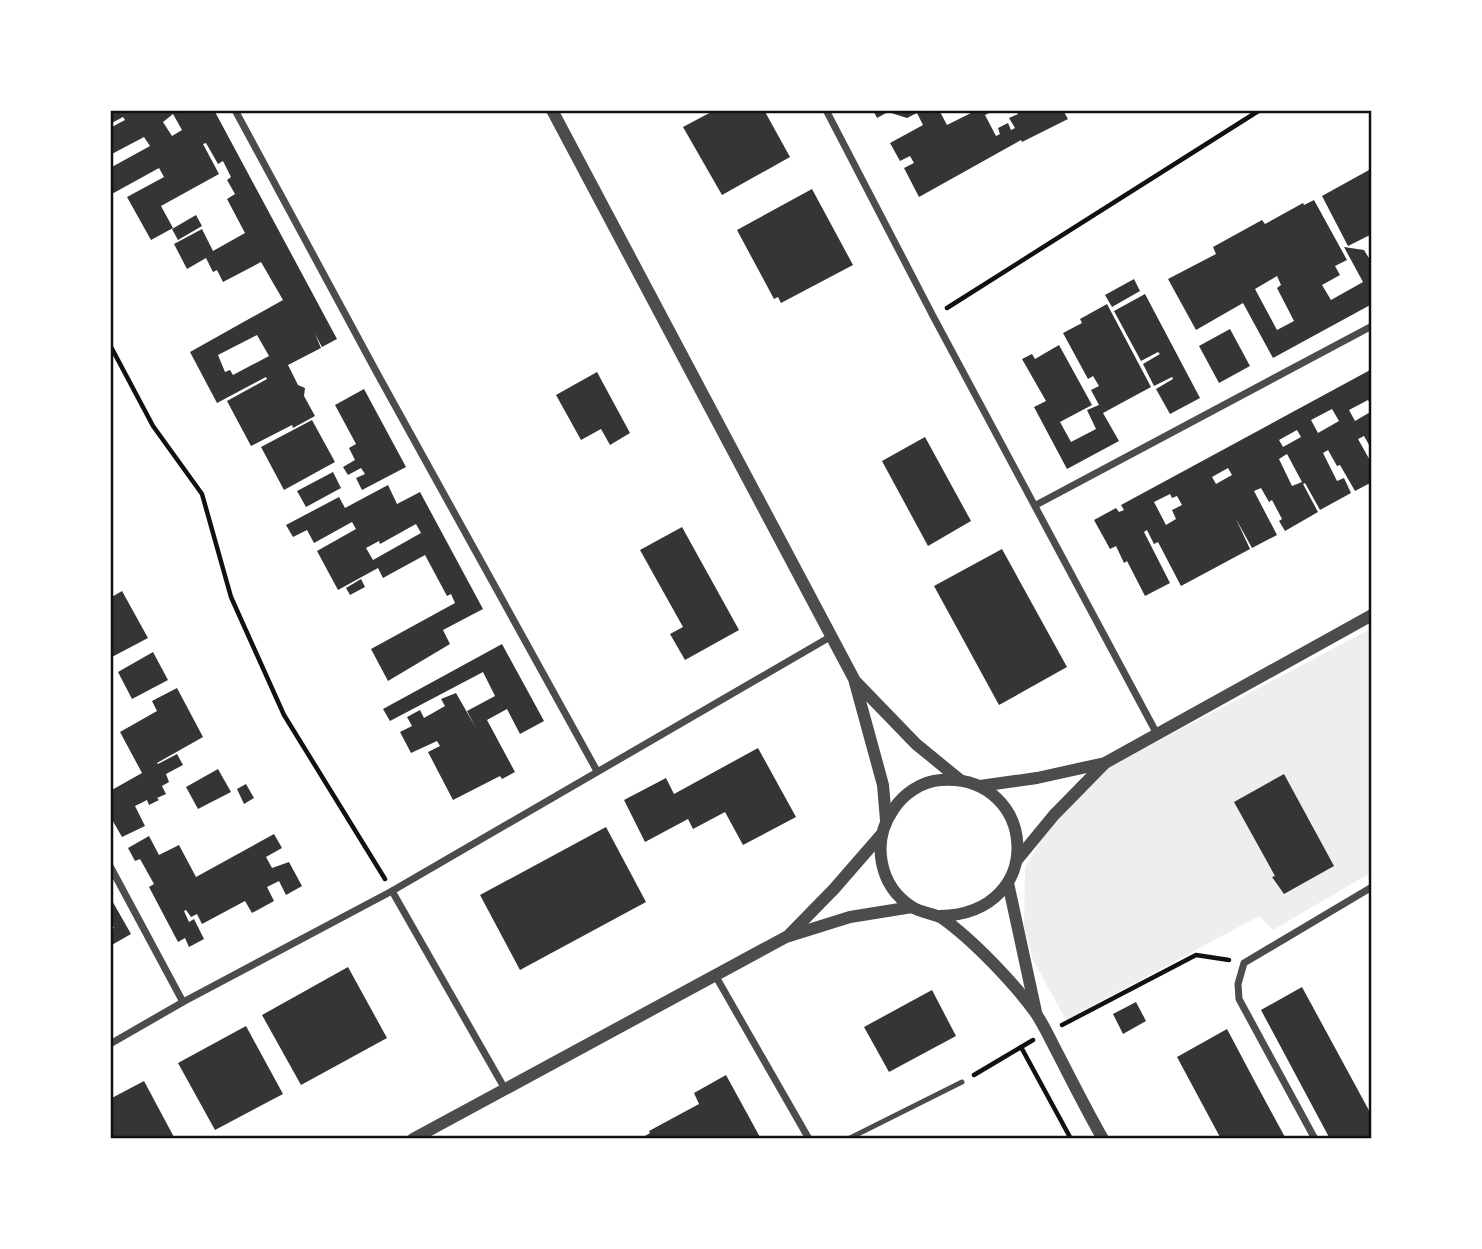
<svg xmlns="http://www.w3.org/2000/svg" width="1482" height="1249" font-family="'IBM Plex Sans',sans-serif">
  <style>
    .green { fill: #eee }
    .building { fill: #353535; fill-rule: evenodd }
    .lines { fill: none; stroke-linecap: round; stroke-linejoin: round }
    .path { stroke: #111; stroke-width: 4.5 }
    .service { stroke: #4c4c4c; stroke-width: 5 }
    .minor { stroke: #4c4c4c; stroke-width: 7 }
    .tertiary { stroke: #4c4c4c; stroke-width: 12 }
    .neatline { fill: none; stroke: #111; stroke-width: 2.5 }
  </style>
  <rect width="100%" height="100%" fill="#fff"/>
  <polygon class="green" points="1372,628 1372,872 1273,930 1259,916 1066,1020 1033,960 1024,926 1025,867 1053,821 1098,773"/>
  <g class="building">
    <path d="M110,110H214L337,339L322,347L315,334L321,348L288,365L298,385L305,388L304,396L315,416L293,428L292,425L251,446L227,401L267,379L266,377L217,403L190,352L283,300L261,262L223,282L217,270L213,272L206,258L187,269L174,244L202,229L213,251L245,233L227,199L235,194L227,180L231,177L223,161L218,164L206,143L203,144L219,174L161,206L173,228L151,240L127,197L164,177L159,168L110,195V168L150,146L144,137L110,155V128L125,120L123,117L110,124ZM173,114L182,130L172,136L163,122ZM257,335L269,356L233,375L230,370L225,372L218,355Z"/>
    <polygon points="715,110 764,110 790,157 722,195 683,127"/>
    <polygon points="873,110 939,110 947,125 973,112 972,110 995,110 985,115 996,136 1000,134 998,128 1008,123 1011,130 1015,128 1009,118 1018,114 1016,110 1063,110 1068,119 1022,142 1021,140 919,197 904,168 914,163 910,156 900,161 890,143 923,125 917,113 907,118 888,112 877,118"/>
    <polygon points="1369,170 1372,175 1372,234 1348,246 1322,196"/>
    <polygon points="812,189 853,265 781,303 778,297 774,299 737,230"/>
    <path d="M1314,200L1347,260L1335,266L1340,275L1322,285L1331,300L1363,282L1344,247L1364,250L1372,263V304L1273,358L1243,303L1196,330L1168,279L1216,254L1213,247L1262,220L1265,224L1303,203L1304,205ZM1277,276L1281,285L1277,288L1294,321L1277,330L1255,289Z"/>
    <polygon points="196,215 202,226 178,240 172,229"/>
    <polygon points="1134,279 1140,291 1112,307 1105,295"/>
    <polygon points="1145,294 1200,398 1170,414 1156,389 1173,379 1172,377 1154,386 1143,364 1160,354 1158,352 1141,361 1114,311"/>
    <polygon points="1107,304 1151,387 1103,413 1119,441 1067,469 1034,407 1046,401 1022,359 1032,354 1035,359 1059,345 1092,405 1060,422 1071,442 1096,429 1087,410 1099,405 1091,390 1099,386 1093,376 1088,379 1063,333 1082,323 1080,319"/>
    <polygon points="1230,329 1250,366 1219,383 1199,346"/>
    <path d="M1372,369V407L1368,400L1349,410L1355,421L1372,411V450L1364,436L1358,439L1372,464V482L1355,491L1340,465L1337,466L1328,450L1323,453L1337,481L1344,478L1351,493L1320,510L1305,483L1303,484L1318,512L1285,531L1279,521L1282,519L1272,500L1269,502L1261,488L1254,491L1277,535L1252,548L1236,519L1250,549L1181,586L1158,542L1154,544L1147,530L1144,532L1170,583L1145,596L1127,561L1124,563L1116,546L1110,549L1094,520L1116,508L1119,512L1124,510L1121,505ZM1332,409L1339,421L1318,433L1311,420ZM1297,430L1301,437L1283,447L1279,440ZM1287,454L1302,482L1292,486L1279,459ZM1228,468L1232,475L1216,484L1212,477ZM1170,494L1172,498L1177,496L1182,505L1172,510L1176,519L1166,525L1154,502Z"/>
    <polygon points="597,372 630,433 610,445 601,429 581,440 556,395"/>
    <polygon points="364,389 406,467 362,490 356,478 365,474 361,468 348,475 343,467 355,460 349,448 356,444 335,405"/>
    <polygon points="312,420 335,462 284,490 261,447"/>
    <polygon points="925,437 971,521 928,546 882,461"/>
    <polygon points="333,472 341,488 306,507 297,491"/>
    <path d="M388,485L397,504L420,492L483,609L443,630L450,644L388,681L371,649L455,603L451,594L447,596L425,555L383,578L378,568L338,590L317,551L356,529L352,522L314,543L307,530L293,537L286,525L339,497L345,508ZM416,524L421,533L373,560L366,548L379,541L380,544Z"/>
    <polygon points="682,527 739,630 685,660 670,634 683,627 640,550"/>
    <polygon points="1002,549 1067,667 999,705 934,586"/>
    <polygon points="361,579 365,587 350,595 346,588"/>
    <polygon points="122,591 148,638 110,658 110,598"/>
    <polygon points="502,644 544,721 520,734 507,709 487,720 515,772 502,779 500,776 453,800 428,752 440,746 437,741 411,753 400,732 412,726 407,717 420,710 424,718 445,706 441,699 456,693 476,728 467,711 495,696 483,672 390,721 383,709"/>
    <polygon points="153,652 168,680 132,699 118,672"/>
    <polygon points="177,688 203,737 157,763 158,764 177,754 183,765 166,774 169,782 162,786 166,794 157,798 159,800 149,805 147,800 135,806 145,826 122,837 110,816 110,791 142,773 120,732 157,711 152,701"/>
    <polygon points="758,748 796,817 743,845 725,812 693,829 688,819 645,842 624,800 666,778 674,794"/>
    <polygon points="218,769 231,792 198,809 186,787"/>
    <polygon points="1284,774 1334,866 1284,894 1272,877 1275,876 1234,802"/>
    <polygon points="246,784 254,798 244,804 237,789"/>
    <polygon points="606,827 646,902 520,970 480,895"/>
    <polygon points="274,834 282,848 266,857 272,868 289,862 302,886 286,895 279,881 267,887 274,901 252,913 245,901 202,924 197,914 191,917 186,910 184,911 189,922 194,919 204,939 189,947 185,938 178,942 149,887 154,884 140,859 135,861 128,848 149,836 159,855 179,845 196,877"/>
    <polygon points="110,897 131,934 110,946 110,930 114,928 110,921"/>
    <polygon points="348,967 387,1038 301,1085 262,1015"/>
    <polygon points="1302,987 1372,1116 1372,1139 1330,1139 1261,1010"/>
    <polygon points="932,990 956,1036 889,1072 864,1027"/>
    <polygon points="1136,1002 1146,1021 1123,1034 1113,1014"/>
    <polygon points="246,1026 283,1094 215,1130 178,1063"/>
    <polygon points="1227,1029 1254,1080 1286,1139 1221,1139 1177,1057"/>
    <polygon points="726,1075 761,1139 640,1139 650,1133 649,1131 699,1104 694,1093"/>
    <polygon points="144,1081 175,1139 110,1139 110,1099"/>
  </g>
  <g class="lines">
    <g class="path">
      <polyline points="947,308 1260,110"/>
      <polyline points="110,345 153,426 202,494 231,597 284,715 385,879"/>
      <polyline points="1062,1025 1196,955 1229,960"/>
      <polyline points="1021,1047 1071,1139"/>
      <polyline points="974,1075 1033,1040"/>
    </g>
    <polyline class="service" points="848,1139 962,1082"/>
    <g class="minor">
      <polyline points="235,110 377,373 597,771"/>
      <polyline points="826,110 933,316 1157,734"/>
      <polyline points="1036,505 1372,326"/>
      <polyline points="110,866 183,1002"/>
      <polyline points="392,891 505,1089"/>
      <polyline points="715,975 809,1139"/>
      <polyline points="110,1044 183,1002 392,891 830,637"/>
      <polyline points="1315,1139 1239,999 1238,984 1244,963 1372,887"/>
    </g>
    <g class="tertiary">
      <polyline points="552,110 854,679 883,785 886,820"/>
      <polyline points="856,682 916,744 960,780"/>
      <polyline points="980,786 1037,778 1105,763 1372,615"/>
      <polyline points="1017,860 1054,815 1105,763"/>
      <polyline points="1008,883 1036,1012"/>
      <path d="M940,916C1050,913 1036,773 941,780C922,781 903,794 893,810C871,842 879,886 912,907C921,913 933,913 942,918C972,939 1014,983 1035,1012C1044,1025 1051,1041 1058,1054C1073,1083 1087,1111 1103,1139"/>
      <polyline points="789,935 834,889 881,835"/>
      <polyline points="413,1139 786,937 850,917 912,907"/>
    </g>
  </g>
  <rect width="1482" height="1249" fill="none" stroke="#ffffff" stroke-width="224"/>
  <rect x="112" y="112" width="1258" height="1025" class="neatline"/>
</svg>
